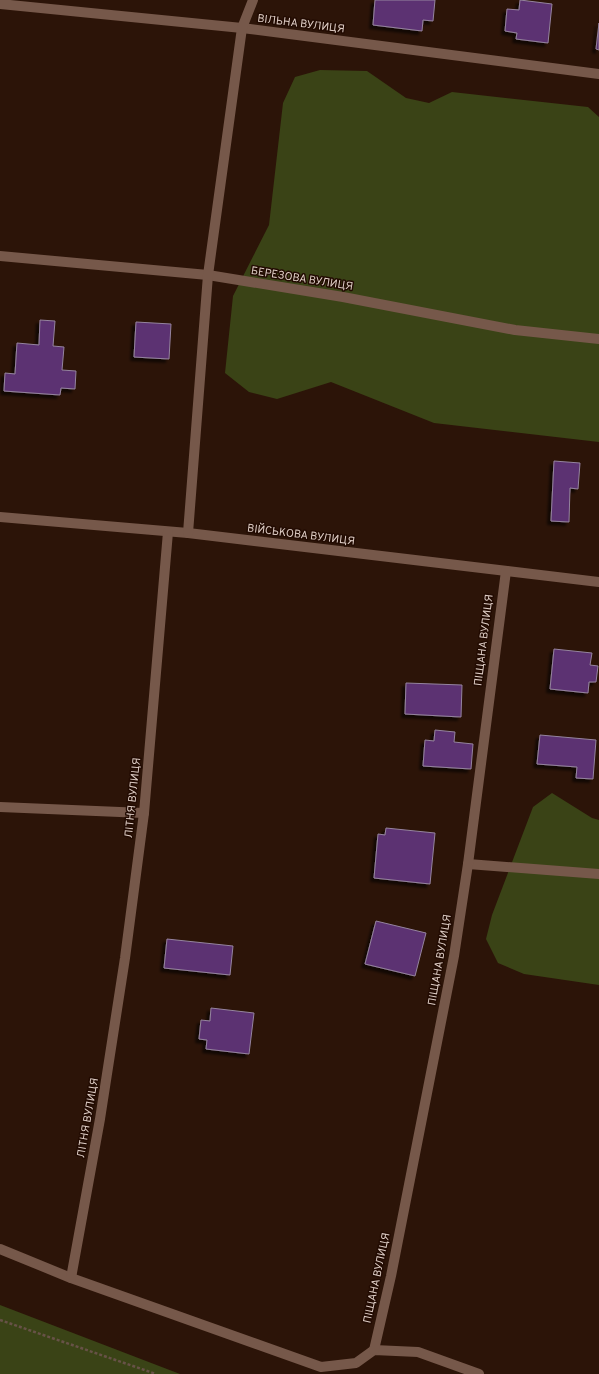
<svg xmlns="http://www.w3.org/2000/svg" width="599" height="1374" font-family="Overpass,sans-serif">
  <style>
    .forest { fill: #3a4316 }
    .building { fill: #5c3272; stroke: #95849f; filter: url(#shadow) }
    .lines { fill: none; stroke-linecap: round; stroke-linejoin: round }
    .path { stroke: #675247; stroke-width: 2.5; stroke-dasharray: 3 2; stroke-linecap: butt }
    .minor { stroke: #76584a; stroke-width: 10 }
    .labels { text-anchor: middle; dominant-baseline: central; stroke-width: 3; stroke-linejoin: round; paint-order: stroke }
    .street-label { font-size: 11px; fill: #dfcec6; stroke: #220b02 }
  </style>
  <defs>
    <filter id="shadow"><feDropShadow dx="-3.5" dy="3.5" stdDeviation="1" flood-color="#0009"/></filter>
  </defs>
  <rect width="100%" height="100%" fill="#2c1408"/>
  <g class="forest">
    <polygon points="320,70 367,71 406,98 429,103 452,92 588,107 599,117 599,442 434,423 331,382 277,399 249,392 225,373 233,296 269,225 283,103 295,77"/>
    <polygon points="552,793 592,818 599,820 599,985 524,974 498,963 486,939 492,915 533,807"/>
    <polygon points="0,1305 180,1374 0,1374"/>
  </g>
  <g class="building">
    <polygon points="375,0 435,0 433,21 423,20 422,31 373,25"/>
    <polygon points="520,0 552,4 548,43 516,39 517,33 505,31 507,9 519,10"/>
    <polygon points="599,23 599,50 596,49"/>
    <polygon points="40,320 55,321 53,346 64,347 62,370 76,371 75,389 61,388 60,395 4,391 5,373 15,374 17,343 39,345"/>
    <polygon points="136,322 171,324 169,359 134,357"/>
    <polygon points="554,461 580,463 578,489 570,488 569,522 551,521"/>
    <polygon points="554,649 592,653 590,665 598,666 596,682 589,682 588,693 550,689"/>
    <polygon points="406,683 462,685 461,717 405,714"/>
    <polygon points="435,730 455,732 454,742 473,744 471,769 423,766 425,740 434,741"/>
    <polygon points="540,735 596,740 593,779 576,778 577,767 537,764"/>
    <polygon points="386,828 435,833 430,884 374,878 378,834 385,835"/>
    <polygon points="376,921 426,933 415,976 365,964"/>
    <polygon points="167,939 233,946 230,975 164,968"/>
    <polygon points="211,1008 254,1013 249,1054 206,1049 207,1040 199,1039 201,1020 210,1021"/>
  </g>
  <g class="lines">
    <polyline class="path" points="0,1320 156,1374"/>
    <g class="minor">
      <polyline points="0,4 242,28 599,74"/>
      <polyline points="0,256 208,275 343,297 515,330 599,339"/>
      <polyline points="0,517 188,533 599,582"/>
      <polyline points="188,533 208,275 242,28 253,0"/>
      <polyline points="0,807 144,813"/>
      <polyline points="468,864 599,874"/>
      <polyline points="0,1249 71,1278 321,1367 356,1363 374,1350 418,1352 479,1374"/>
      <polyline points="71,1278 100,1119 125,958 144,813 168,532"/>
      <polyline points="374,1350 391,1276 454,956 468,864 506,571"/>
    </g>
  </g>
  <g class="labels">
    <g class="street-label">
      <text transform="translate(301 24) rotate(7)">ВІЛЬНА ВУЛИЦЯ</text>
      <text transform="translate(302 279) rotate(9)">БЕРЕЗОВА ВУЛИЦЯ</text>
      <text transform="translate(301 535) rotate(7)">ВІЙСЬКОВА ВУЛИЦЯ</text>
      <text transform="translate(484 640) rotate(-83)">ПІЩАНА ВУЛИЦЯ</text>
      <text transform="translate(133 798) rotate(-84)">ЛІТНЯ ВУЛИЦЯ</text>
      <text transform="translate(440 960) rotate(-80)">ПІЩАНА ВУЛИЦЯ</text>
      <text transform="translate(88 1118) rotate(-80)">ЛІТНЯ ВУЛИЦЯ</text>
      <text transform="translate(377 1278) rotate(-78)">ПІЩАНА ВУЛИЦЯ</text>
    </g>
  </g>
</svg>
